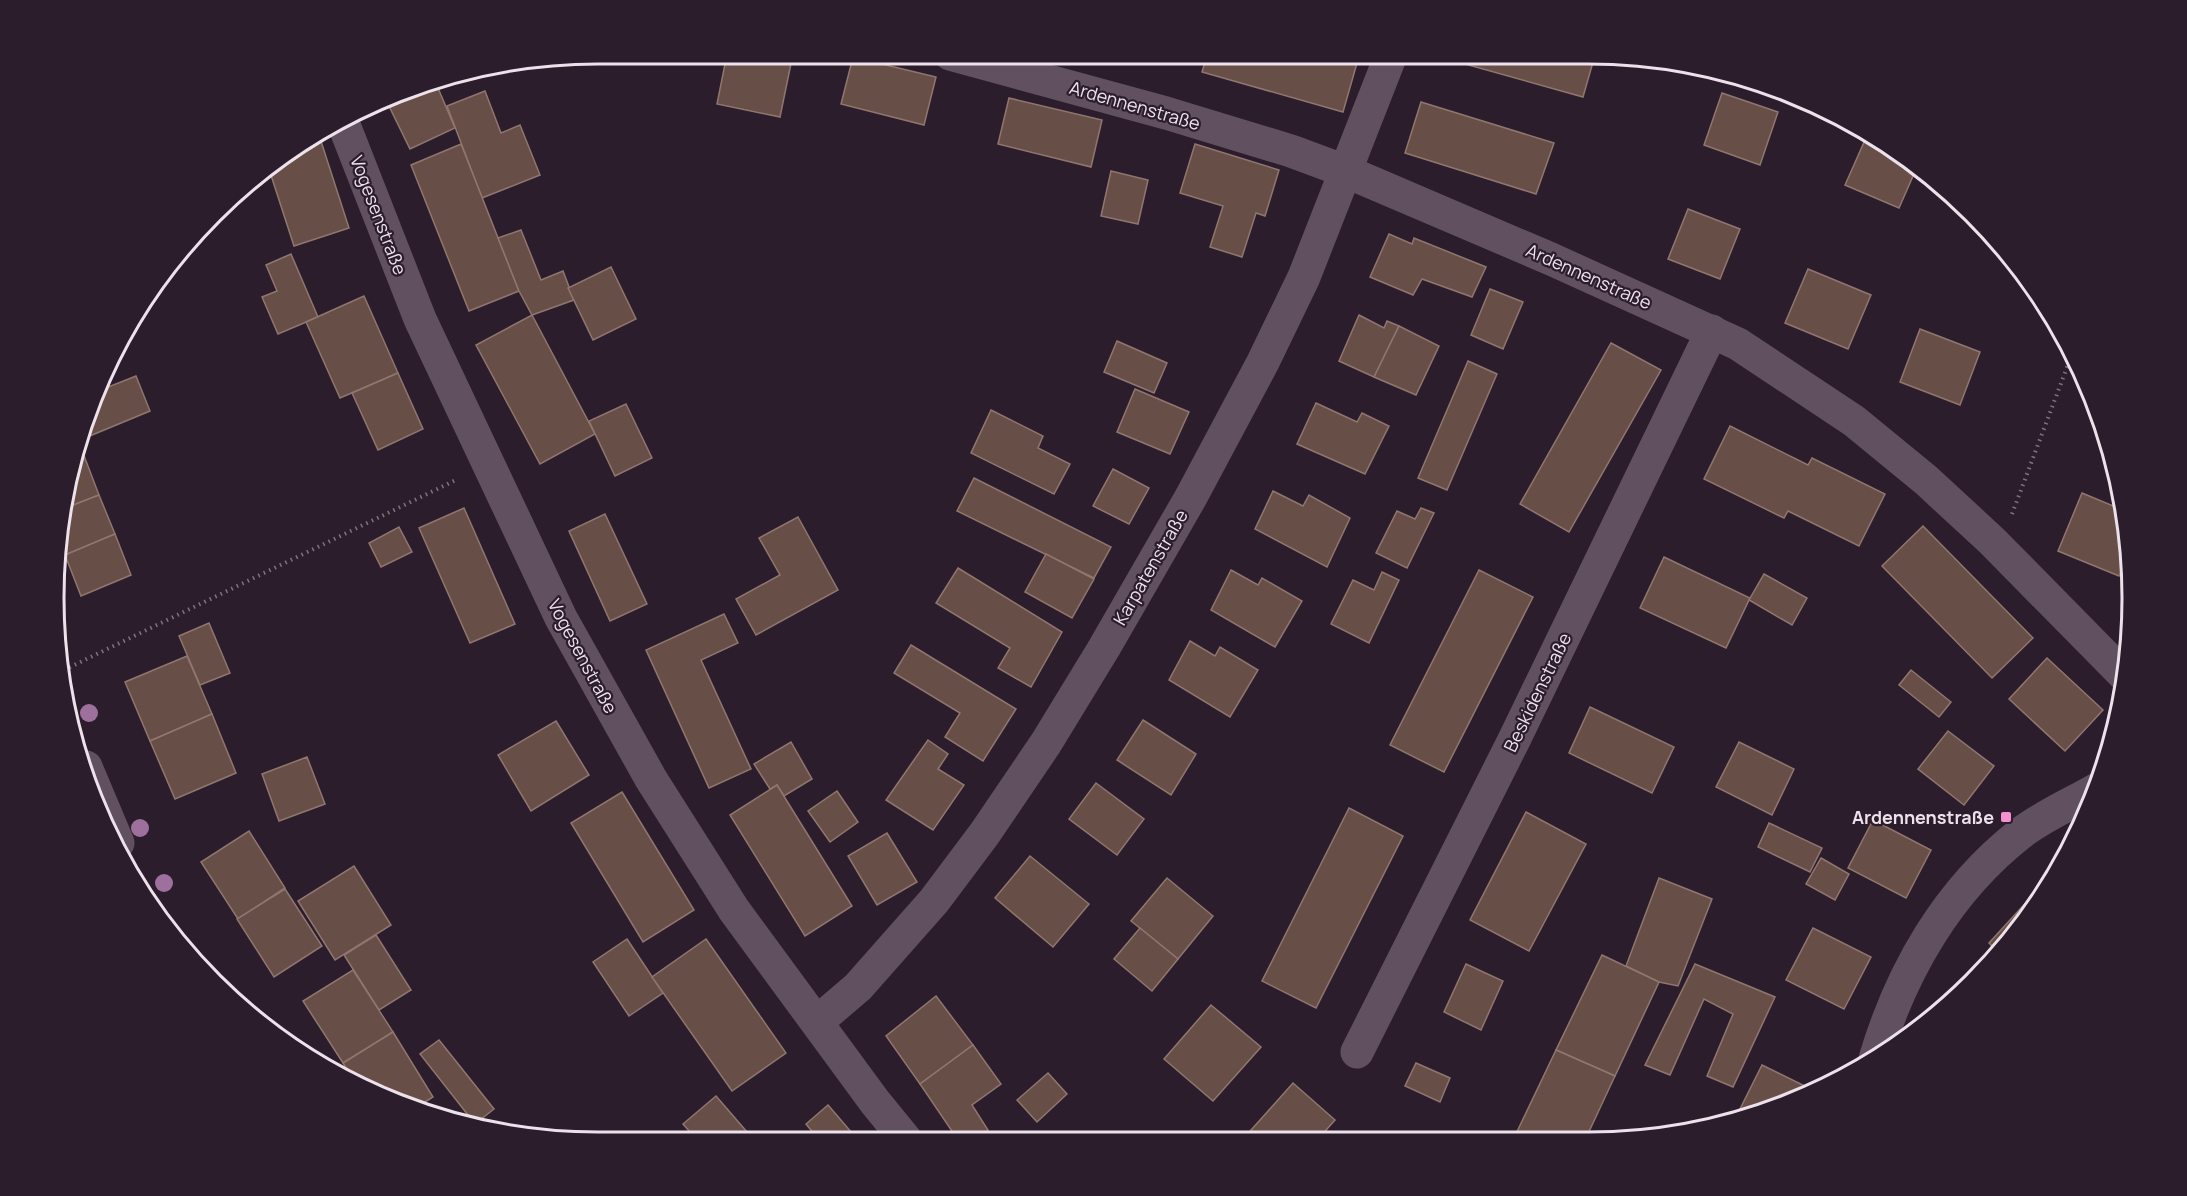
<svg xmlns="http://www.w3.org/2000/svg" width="2187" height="1196" font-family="Manrope,sans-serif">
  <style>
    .building { fill: #674f48; stroke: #90766f; stroke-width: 1.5 }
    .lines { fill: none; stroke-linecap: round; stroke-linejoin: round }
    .path { stroke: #80727f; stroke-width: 4; stroke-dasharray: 1.5 4.5; stroke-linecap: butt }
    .minor { stroke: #615060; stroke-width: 33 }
    .tree { fill: #9e709d }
    .poi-dot { fill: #f590d1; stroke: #2c1d2c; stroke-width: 2 }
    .labels { text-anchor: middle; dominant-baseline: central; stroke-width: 4.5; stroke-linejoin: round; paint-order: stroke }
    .street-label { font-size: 18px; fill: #ede2ec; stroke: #2c1d2c }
    .poi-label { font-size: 18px; font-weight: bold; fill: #ede2ec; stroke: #2c1d2c; text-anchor: end }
    .rim { fill: none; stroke: #ede2ec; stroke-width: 3 }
  </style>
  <rect width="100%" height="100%" fill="#2c1d2c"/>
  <g class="building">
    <polygon points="640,54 686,54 684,64 640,57"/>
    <polygon points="727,54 793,54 780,117 717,104"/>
    <polygon points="1144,55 1166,55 1165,60"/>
    <polygon points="1207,55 1354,55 1359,56 1343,112 1202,72"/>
    <polygon points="1467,55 1595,55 1583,97 1465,64"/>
    <polygon points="853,57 936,77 924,125 841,104"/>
    <polygon points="435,81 455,128 410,149 387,102 423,83"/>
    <polygon points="485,91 501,133 520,125 540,175 482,198 447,106"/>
    <polygon points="1722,93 1778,112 1760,165 1704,145"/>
    <polygon points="1009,98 1102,120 1091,167 998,144"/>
    <polygon points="1421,102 1554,143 1536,194 1405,153"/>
    <polygon points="320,138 349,228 294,246 268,166"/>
    <polygon points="1865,140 1900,155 1917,167 1899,208 1845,185"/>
    <polygon points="461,144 519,291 469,311 411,165"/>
    <polygon points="1195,144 1279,170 1265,216 1256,213 1242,257 1210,247 1223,206 1180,193"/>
    <polygon points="1111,171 1148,180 1138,224 1101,216"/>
    <polygon points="1688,209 1740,229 1720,279 1668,259"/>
    <polygon points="521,230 541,280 563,271 574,300 532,315 519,291 498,238"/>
    <polygon points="1389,234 1412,244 1414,238 1486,267 1472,297 1422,279 1413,295 1370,277"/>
    <polygon points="291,254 318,317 278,334 262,297 277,291 266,265"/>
    <polygon points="611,267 636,319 593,340 568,288"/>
    <polygon points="1808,269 1871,295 1848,349 1785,323"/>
    <polygon points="1490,289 1523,302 1503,349 1471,335"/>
    <polygon points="364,296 398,373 340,398 306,322"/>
    <polygon points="532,315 595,434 540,464 476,345"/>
    <polygon points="1359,315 1384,328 1387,321 1399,326 1374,377 1339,361"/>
    <polygon points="1399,326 1439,346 1416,395 1374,377"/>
    <polygon points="1920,329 1980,352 1960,405 1900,382"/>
    <polygon points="1117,341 1167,363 1154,393 1104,372"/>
    <polygon points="1611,343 1661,370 1569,532 1520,504"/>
    <polygon points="1468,361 1497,374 1447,490 1418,478"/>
    <polygon points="398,373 423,429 378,450 352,393"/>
    <polygon points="136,376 150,411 80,440 103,389"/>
    <polygon points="1135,389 1189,412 1170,454 1117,432"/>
    <polygon points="1316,403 1357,422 1362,413 1389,426 1365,474 1297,444"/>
    <polygon points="626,404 652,458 615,476 589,421"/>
    <polygon points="991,410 1043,436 1038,448 1070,464 1054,494 971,453"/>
    <polygon points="1730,426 1808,465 1812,458 1885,494 1859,546 1788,511 1784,518 1704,479"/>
    <polygon points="83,453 99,495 68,507 72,458"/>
    <polygon points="1113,469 1149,488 1129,524 1093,506"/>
    <polygon points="974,478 1111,547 1094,578 957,511"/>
    <polygon points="1273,491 1303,506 1309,495 1350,518 1327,567 1255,529"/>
    <polygon points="2082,493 2123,510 2130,550 2119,576 2058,551"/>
    <polygon points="99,495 115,534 65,555 68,507"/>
    <polygon points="464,508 515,624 470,643 419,528"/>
    <polygon points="1421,508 1434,513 1407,568 1376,553 1397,511 1415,519"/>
    <polygon points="605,514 647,604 610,621 569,531"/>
    <polygon points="798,517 838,590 756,635 736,599 780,575 759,538"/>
    <polygon points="1923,526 2033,638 1992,678 1882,566"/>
    <polygon points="399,527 412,552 381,567 369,543"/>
    <polygon points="115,534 131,575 81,596 65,555"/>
    <polygon points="1046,554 1094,579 1072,618 1025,592"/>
    <polygon points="1664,557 1750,598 1726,648 1640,608"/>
    <polygon points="958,568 1062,632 1031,687 998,668 1010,648 936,603"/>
    <polygon points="1231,570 1258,585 1262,578 1302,601 1275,647 1211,610"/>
    <polygon points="1479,570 1533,597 1444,772 1390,745"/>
    <polygon points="1382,572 1399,580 1369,643 1331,624 1353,580 1374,590"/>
    <polygon points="1764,574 1807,598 1792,625 1749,600"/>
    <polygon points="724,614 738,643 701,660 751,769 709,788 646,650"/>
    <polygon points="209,623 230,673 200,685 179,636"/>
    <polygon points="1190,641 1215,656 1220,647 1258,670 1230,717 1169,680"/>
    <polygon points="911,645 1016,709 983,761 945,737 960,713 894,673"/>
    <polygon points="187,656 212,714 150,741 125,682"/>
    <polygon points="2047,658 2103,710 2065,751 2009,699"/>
    <polygon points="1911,670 1951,702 1939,717 1899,685"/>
    <polygon points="1590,707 1674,747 1652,793 1569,753"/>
    <polygon points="212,714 236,773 175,799 150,741"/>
    <polygon points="1143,720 1196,754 1171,795 1117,760"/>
    <polygon points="556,721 589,775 531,811 498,755"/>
    <polygon points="1948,731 1994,766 1964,805 1918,769"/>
    <polygon points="928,740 948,754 938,769 964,785 933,830 886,800"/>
    <polygon points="791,742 812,779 784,796 777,785 770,789 754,764"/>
    <polygon points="1739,742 1794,769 1772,815 1716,787"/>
    <polygon points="307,757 325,804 279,821 262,774"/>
    <polygon points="1096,783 1144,819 1117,855 1069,819"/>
    <polygon points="777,785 852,906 805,936 730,815"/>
    <polygon points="837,791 858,822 830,842 808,811"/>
    <polygon points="622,792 694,910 643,942 571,823"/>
    <polygon points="1349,808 1403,836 1316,1008 1262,981"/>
    <polygon points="1526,812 1586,844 1529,951 1470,920"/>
    <polygon points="1873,820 1931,850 1906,898 1848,868"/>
    <polygon points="1769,823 1822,848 1810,872 1758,847"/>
    <polygon points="249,831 285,888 238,919 201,862"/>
    <polygon points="887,833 917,882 877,905 848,856"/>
    <polygon points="1030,856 1089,904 1053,947 995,898"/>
    <polygon points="1821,858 1849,874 1835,900 1806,884"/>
    <polygon points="354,866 391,925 335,960 298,901"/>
    <polygon points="1167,878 1213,916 1178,959 1131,921"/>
    <polygon points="1659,878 1712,899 1678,986 1659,982 1626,966"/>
    <polygon points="285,889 322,946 274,977 237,919"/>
    <polygon points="2031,897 2037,903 2000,954 1989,943"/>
    <polygon points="1140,928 1178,959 1152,991 1114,959"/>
    <polygon points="1813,928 1871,957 1844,1009 1786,980"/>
    <polygon points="376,935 411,990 379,1010 344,955"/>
    <polygon points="627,939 663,993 629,1016 593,962"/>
    <polygon points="706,939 786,1053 732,1091 652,977"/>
    <polygon points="1602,955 1659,982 1615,1076 1556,1050"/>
    <polygon points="1466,964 1503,981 1481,1030 1444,1012"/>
    <polygon points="1695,964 1775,997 1733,1087 1707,1076 1733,1014 1704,999 1670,1075 1645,1065"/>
    <polygon points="353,970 393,1032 343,1063 303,1001"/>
    <polygon points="936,996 973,1045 920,1084 886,1036"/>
    <polygon points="1211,1005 1261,1047 1213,1101 1164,1059"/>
    <polygon points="393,1032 433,1097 417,1107 354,1081 343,1063"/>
    <polygon points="439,1040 494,1109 475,1124 420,1054"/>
    <polygon points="973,1045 1001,1084 972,1105 988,1130 974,1140 958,1140 920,1084"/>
    <polygon points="1556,1050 1615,1076 1586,1138 1514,1138"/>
    <polygon points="1416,1063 1450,1078 1440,1102 1405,1086"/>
    <polygon points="1762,1065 1815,1091 1797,1101 1745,1115 1739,1111"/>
    <polygon points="1048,1073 1067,1094 1037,1122 1017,1100"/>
    <polygon points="1293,1083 1335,1120 1319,1138 1243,1139"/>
    <polygon points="716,1096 754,1140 697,1140 683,1124"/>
    <polygon points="828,1105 858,1140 819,1140 806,1124"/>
  </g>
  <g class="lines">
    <g class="path">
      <polyline points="2012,514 2069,362 2074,353"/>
      <polyline points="64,670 458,479"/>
    </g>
    <g class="minor">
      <polyline points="950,54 1166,113 1291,151 1345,171 1551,259 1738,344 1854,421 1926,480 1992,541 2126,677"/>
      <polyline points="344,125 420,319 561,618 651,779 734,910 875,1102 906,1140"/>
      <polyline points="86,767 118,843"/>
      <polyline points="817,1022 858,987 934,901 985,833 1046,743 1104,648 1191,497 1263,362 1304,277 1391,55"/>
      <polyline points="1357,1052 1514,740 1712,331"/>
      <path d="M1875,1059C1901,971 1948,890 2021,833C2043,816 2073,803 2097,789"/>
    </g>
  </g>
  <g class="tree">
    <circle cx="89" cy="713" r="9"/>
    <circle cx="140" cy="828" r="9"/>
    <circle cx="164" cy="883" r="9"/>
  </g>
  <rect class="poi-dot" x="2000" y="811" width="12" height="12" rx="3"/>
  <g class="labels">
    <g class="street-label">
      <text transform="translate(1135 105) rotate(16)">Ardennenstraße</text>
      <text transform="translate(379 215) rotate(69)">Vogesenstraße</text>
      <text transform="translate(1589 276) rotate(24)">Ardennenstraße</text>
      <text transform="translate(1150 567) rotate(-60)">Karpatenstraße</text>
      <text transform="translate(583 656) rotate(62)">Vogesenstraße</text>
      <text transform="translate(1537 692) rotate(-64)">Beskidenstraße</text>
    </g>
    <g class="poi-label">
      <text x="1994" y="817">Ardennenstraße</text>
    </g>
  </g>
  <path d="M0 0H2187V1196H0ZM598 64H1588A534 534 0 0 1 2122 598V598A534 534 0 0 1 1588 1132H598A534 534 0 0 1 64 598V598A534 534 0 0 1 598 64Z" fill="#2c1d2c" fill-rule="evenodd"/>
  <path class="rim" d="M598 64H1588A534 534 0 0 1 2122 598V598A534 534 0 0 1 1588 1132H598A534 534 0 0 1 64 598V598A534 534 0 0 1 598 64Z"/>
</svg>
